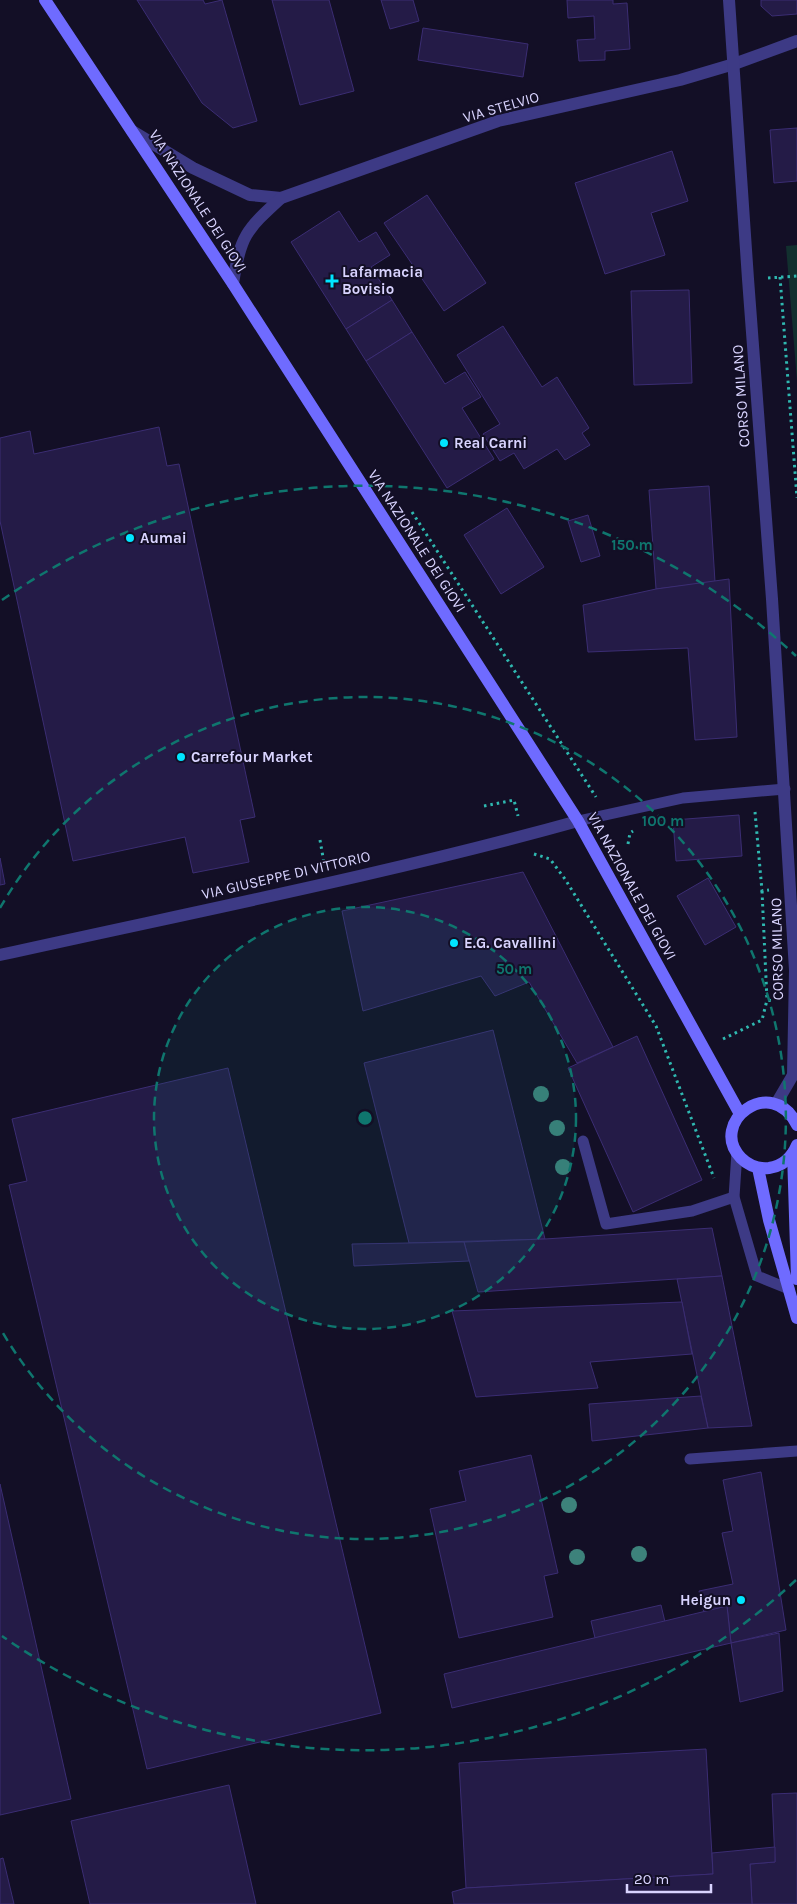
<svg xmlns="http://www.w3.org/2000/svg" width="797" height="1904" font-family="Karla,sans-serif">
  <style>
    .green { fill: #12302f }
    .building { fill: #241b47; stroke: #3b2d73 }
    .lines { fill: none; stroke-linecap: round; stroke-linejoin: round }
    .path { stroke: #2fb8b0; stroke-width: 3; stroke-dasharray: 2.5 4; stroke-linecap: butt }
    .service { stroke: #3d3a85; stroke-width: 11 }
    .minor { stroke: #3d3a85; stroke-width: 12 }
    .tertiary { stroke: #3d3a85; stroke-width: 12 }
    .secondary { stroke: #6f6bff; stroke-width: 12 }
    .tree { fill: #3d827b }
    .ring { fill: none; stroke: #0f766e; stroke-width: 2.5; stroke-dasharray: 9 6 }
    .poi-dot { fill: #00e5ff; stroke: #130f26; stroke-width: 2 }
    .labels { text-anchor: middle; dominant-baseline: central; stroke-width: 4; stroke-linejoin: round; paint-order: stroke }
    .street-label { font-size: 15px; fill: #d9d4ff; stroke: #130f26 }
    .poi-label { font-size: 15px; font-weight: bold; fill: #d9d4ff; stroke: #130f26; text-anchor: start }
    .centre { fill: #0f766e; stroke: #130f26; stroke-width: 2.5 }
    .ring-label { font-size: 15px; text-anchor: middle; font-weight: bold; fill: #0f766e; stroke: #130f26; stroke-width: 4; stroke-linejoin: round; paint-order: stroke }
  </style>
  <rect width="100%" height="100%" fill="#130f26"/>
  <polygon class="green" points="797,245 797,381 786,246"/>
  <g class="building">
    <polygon points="137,0 203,0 205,4 222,0 257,121 233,128 202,103"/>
    <polygon points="272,0 329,0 354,91 300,105"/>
    <polygon points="381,0 413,0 419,21 390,29"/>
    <polygon points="567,0 613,0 613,4 627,3 630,49 605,51 605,60 579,61 577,40 595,39 594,16 568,18"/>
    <polygon points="761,0 797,0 797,14 772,16 761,6"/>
    <polygon points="423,28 528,44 523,77 418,60"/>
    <polygon points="797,128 797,181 774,183 770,130"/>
    <polygon points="672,151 688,201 651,213 665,255 605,274 575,183"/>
    <polygon points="427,195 486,283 444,311 384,223"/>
    <polygon points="339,211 359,242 376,232 390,255 371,267 392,300 346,329 291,242"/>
    <polygon points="689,290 692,383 634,385 631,291"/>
    <polygon points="392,300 412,332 366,361 346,329"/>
    <polygon points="503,326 542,387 557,377 589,428 582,433 590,445 565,460 557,449 524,469 514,453 500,461 483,434 500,424 457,355"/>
    <polygon points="412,332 445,384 465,372 481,397 462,408 494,459 447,488 366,361"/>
    <polygon points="159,427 167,466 179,464 255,817 240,820 249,862 193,873 185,837 73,861 0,521 0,438 30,431 34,454"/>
    <polygon points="709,486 715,582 656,589 649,490"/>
    <polygon points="507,508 544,567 501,594 464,535"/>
    <polygon points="588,515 600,556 581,562 568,521"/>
    <polygon points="729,579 737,737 695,740 688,648 588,652 583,605 656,589"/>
    <polygon points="739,815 742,856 676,861 673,820"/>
    <polygon points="0,858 5,884 0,885"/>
    <polygon points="523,872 613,1047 577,1063 529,982 495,996 481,976 363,1011 342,911"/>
    <polygon points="708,878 736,927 705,945 677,896"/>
    <polygon points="493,1030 545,1239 409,1243 364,1063"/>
    <polygon points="637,1036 702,1180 633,1212 568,1068"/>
    <polygon points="228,1068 381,1713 147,1769 9,1185 27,1181 12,1119"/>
    <polygon points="712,1228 722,1276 478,1292 464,1242 545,1239"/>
    <polygon points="464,1242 469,1261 354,1266 352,1244"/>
    <polygon points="722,1276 752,1426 708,1428 677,1279"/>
    <polygon points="682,1302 692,1354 590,1362 598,1388 476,1397 452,1311"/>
    <polygon points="701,1396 708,1428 592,1441 589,1404"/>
    <polygon points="531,1455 558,1573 544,1576 553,1617 459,1638 430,1509 466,1501 459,1471"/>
    <polygon points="761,1472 786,1630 731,1643 727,1606 704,1613 699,1591 733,1584 722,1533 733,1531 723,1480"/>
    <polygon points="0,1484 71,1799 0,1815"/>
    <polygon points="661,1605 665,1622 595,1638 591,1621"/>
    <polygon points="727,1606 731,1643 452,1708 444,1674"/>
    <polygon points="779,1633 783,1691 740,1702 731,1643"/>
    <polygon points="706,1749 713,1874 466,1888 459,1763"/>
    <polygon points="229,1785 256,1904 90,1904 71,1821"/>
    <polygon points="797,1793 797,1904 752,1904 750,1864 775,1862 772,1794"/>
    <polygon points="775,1847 775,1862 750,1864 752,1904 454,1904 452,1892 466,1888 713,1874 712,1853"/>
    <polygon points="3,1858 14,1904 0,1904 0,1859"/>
  </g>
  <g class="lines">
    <g class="path">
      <polyline points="780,277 797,498"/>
      <polyline points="768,278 797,276"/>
      <polyline points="412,512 596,797"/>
      <polyline points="484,806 514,800 518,816"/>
      <polyline points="755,812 762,891 769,890"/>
      <polyline points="320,840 324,863"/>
      <polyline points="628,844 630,833 633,831"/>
      <polyline points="534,854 550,859 565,879 656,1026 714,1178"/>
      <polyline points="762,891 767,1000 774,1001"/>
      <polyline points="723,1039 762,1020 767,1000"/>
    </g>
    <g class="service">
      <polyline points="578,821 683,798 785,789"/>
      <polyline points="583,1141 606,1224 692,1211 734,1197"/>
      <polyline points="737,1152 734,1197 757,1276 789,1289"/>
      <polyline points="690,1459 797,1451"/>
    </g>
    <g class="minor">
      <polyline points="132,131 193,168 250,195 281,198"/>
      <path d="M233,284C240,236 246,230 281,198L498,121L680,80L734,64L797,41"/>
      <path d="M0,955C193,912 388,874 578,821"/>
    </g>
    <polyline class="tertiary" points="729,0 748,279 772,599 795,970 793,1075 776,1104"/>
    <g class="secondary">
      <polyline points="45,0 233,284 578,821 740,1114"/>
      <path d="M797,1125C772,1073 707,1123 741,1158C749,1166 759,1169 769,1168C783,1166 792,1157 797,1145"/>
      <polyline points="793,1153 797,1279"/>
      <polyline points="758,1168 769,1220 797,1318"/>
    </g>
  </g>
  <g class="tree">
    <circle cx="541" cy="1094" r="8"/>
    <circle cx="557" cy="1128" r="8"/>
    <circle cx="563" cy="1167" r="8"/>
    <circle cx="569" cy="1505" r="8"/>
    <circle cx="639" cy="1554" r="8"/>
    <circle cx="577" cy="1557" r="8"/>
  </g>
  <circle cx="365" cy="1118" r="211" fill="#0f766e" fill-opacity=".12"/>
  <g class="ring">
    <circle cx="365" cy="1118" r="211"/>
    <path d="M0 908A421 421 0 1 1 0 1328"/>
    <path d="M796 1580A632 632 0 0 1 2 1636M2 600A632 632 0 0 1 796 656"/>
  </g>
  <g class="poi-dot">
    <path d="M329.5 273.5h5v5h5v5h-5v5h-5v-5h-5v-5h5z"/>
    <circle cx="444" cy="443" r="5"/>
    <circle cx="130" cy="538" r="5"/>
    <circle cx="181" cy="757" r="5"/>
    <circle cx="454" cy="943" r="5"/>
    <circle cx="741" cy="1600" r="5"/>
  </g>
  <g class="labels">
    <g class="street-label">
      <text transform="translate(501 107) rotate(-16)">VIA STELVIO</text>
      <text transform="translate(198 201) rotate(57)">VIA NAZIONALE DEI GIOVI</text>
      <text transform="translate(741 396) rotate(-94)">CORSO MILANO</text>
      <text transform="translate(417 541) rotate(57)">VIA NAZIONALE DEI GIOVI</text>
      <text transform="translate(286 875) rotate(-13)">VIA GIUSEPPE DI VITTORIO</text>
      <text transform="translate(632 886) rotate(61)">VIA NAZIONALE DEI GIOVI</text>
      <text transform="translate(777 949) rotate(-91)">CORSO MILANO</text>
    </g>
    <g class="poi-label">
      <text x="342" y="272">Lafarmacia<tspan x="342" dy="17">Bovisio</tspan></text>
      <text x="454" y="443">Real Carni</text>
      <text x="140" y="538">Aumai</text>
      <text x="191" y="757">Carrefour Market</text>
      <text x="464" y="943">E.G. Cavallini</text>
      <text x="731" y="1600" text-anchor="end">Heigun</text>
    </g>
  </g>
  <circle cx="365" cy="1118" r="8" class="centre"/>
  <g class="ring-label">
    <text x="632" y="550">150 m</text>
    <text x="663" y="826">100 m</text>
    <text x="514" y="974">50 m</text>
  </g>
  <path d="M627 1884v8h84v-8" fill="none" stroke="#d9d4ff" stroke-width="2.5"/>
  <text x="634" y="1884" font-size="15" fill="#d9d4ff" stroke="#130f26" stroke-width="4" paint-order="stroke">20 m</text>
</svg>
